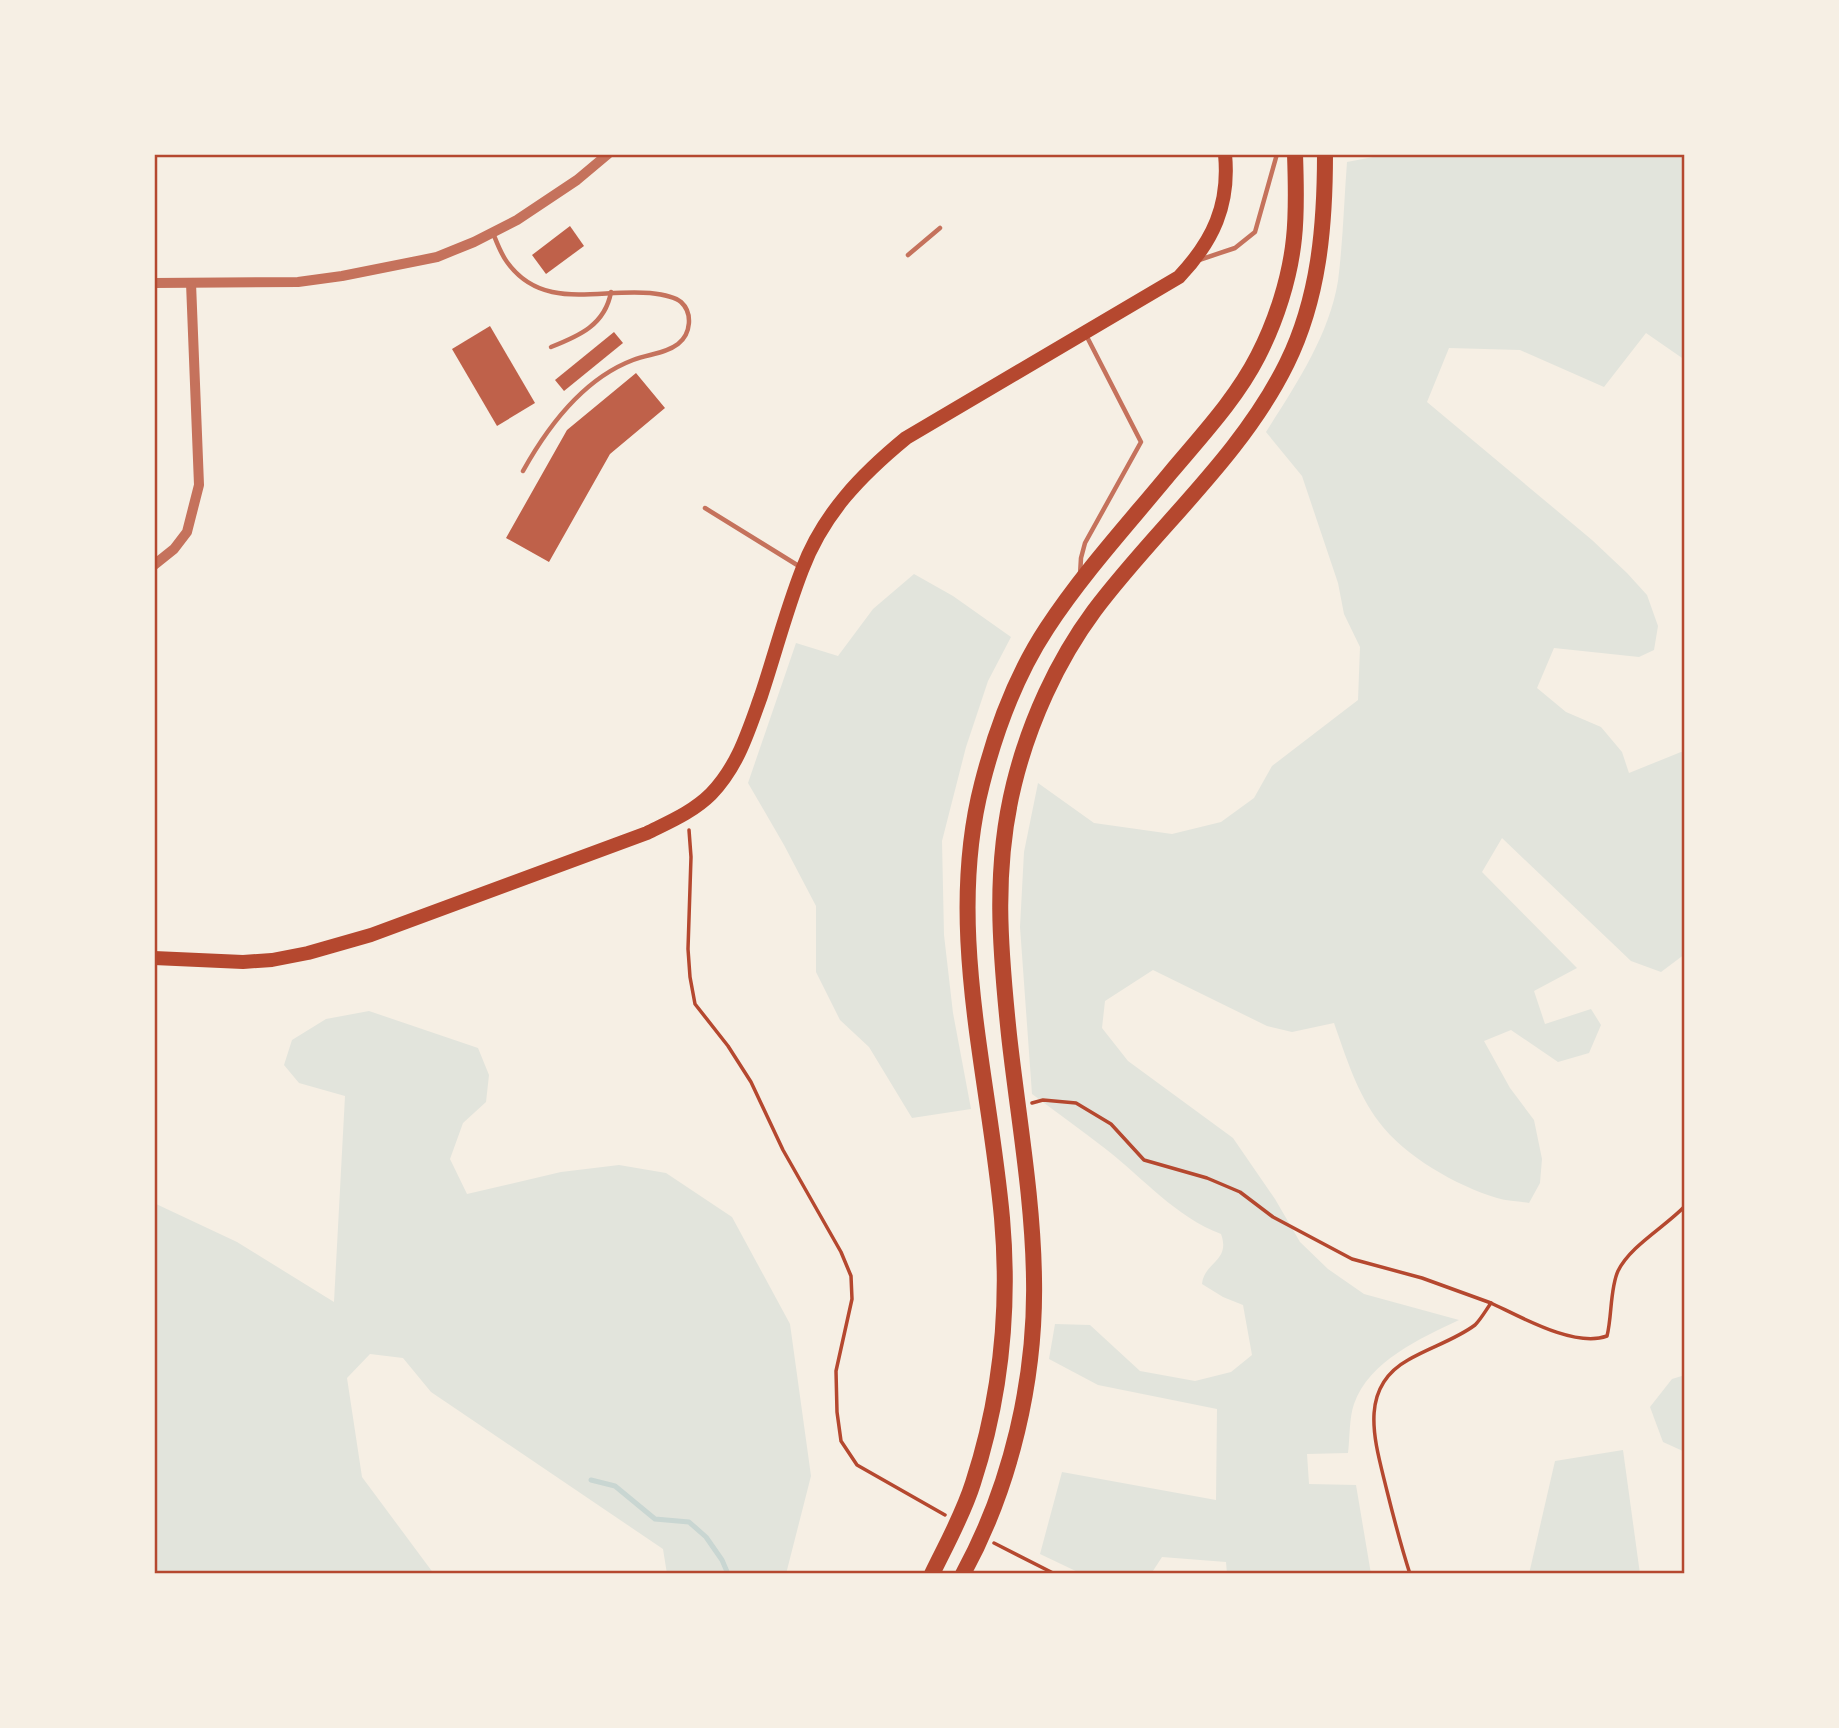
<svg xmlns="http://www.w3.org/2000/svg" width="1839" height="1728" font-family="Cabin,sans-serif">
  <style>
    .green { fill: #e2e4dc }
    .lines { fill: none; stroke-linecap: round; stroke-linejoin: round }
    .stream { stroke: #c9d6d2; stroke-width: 5 }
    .building { fill: #bf614a }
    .path { stroke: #b5482f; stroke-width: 3.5 }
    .service { stroke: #c5725c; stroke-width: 4.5 }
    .tertiary { stroke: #c5725c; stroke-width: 10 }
    .primary { stroke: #b5482f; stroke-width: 14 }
    .trunk { stroke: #b5482f; stroke-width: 16 }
    .neatline { fill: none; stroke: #b5482f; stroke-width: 2.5 }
  </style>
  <rect width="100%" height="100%" fill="#f6efe4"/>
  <g class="green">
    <path d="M1389,154H1685V360L1646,333L1604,387L1520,350L1449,348L1427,402L1592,540L1627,573L1647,595L1658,626L1654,650L1639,657L1554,648L1537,688L1566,712L1601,727L1622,752L1629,773L1681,752L1685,753V954L1661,972L1631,961L1502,838L1482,872L1577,968L1534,991L1545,1024L1591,1009L1601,1025L1589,1053L1558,1062L1511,1030L1484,1041L1510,1088L1534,1120L1542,1159L1540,1183L1529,1203C1518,1201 1507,1201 1497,1198C1457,1186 1404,1156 1379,1122C1357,1093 1346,1057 1334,1023L1292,1032L1267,1026L1153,970L1105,1001L1102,1028L1128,1061L1233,1138L1275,1199L1300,1242L1328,1269L1364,1294L1459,1320C1421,1338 1369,1361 1354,1404C1349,1418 1350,1438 1348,1453L1307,1454L1309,1484L1356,1485L1371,1574L1284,1572V1574H1227L1226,1562L1162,1557L1151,1574H1082L1040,1554L1062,1472L1216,1500L1217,1409L1098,1385L1049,1359L1055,1324L1090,1325L1140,1371L1195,1381L1231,1372L1252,1355L1243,1305L1223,1297L1202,1284C1204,1262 1231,1261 1221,1234C1176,1217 1144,1179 1107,1150C1083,1131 1057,1113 1032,1094L1020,927L1024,852L1038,783L1094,823L1172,834L1221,822L1254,798L1272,766L1358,700L1360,647L1344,614L1338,583L1302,476L1266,432C1295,386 1329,336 1338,281C1343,242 1344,201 1347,162Z"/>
    <polygon points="914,574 953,596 1011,637 988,681 966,747 942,841 944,935 953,1013 971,1109 912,1118 869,1047 840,1020 816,972 816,906 784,845 748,783 796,643 838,656 873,609"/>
    <polygon points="369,1011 478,1048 489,1075 486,1102 463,1123 450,1159 467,1194 561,1172 619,1165 666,1173 732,1217 790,1324 811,1476 786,1574 667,1574 663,1549 431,1392 403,1358 370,1354 347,1378 362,1477 434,1574 154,1574 154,1203 237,1242 334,1302 345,1096 299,1083 284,1065 292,1040 326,1019"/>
    <polygon points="1685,1375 1685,1452 1663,1442 1650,1407 1672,1379"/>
    <polygon points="1623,1450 1640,1574 1529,1574 1555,1461"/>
  </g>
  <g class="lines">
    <polyline class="stream" points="591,1480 615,1486 655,1519 689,1522 706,1537 722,1560 728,1574"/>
  </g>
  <g class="building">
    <polygon points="570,226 584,246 546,274 532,255"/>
    <polygon points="490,326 535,403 497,426 452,349"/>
    <polygon points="614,332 623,343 564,391 555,380"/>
    <polygon points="636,373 665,408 610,454 549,562 506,538 567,430"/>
  </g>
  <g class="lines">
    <g class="path">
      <polyline points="689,830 691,857 688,949 690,977 695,1004 728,1046 751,1082 783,1150 841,1252 851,1276 852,1299 836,1371 837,1412 841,1441 857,1465 945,1515"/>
      <polyline points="1032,1103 1043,1100 1076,1103 1111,1124 1144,1160 1207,1178 1240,1192 1273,1217 1352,1259 1422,1278 1491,1303"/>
      <polyline points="994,1543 1055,1574"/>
      <path d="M1410,1574C1401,1546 1394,1519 1387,1491C1376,1445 1356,1389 1408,1360C1430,1347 1455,1340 1475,1325C1481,1319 1486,1310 1491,1303C1521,1317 1575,1348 1607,1336C1612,1317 1610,1288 1618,1271C1630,1246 1665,1227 1685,1206"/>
    </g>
    <g class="service">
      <path d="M493,233C497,243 501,254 507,262C543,312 599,288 650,293C659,294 674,296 681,302C693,313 691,334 678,344C665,354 648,354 633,360C583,379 548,426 523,471"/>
      <polyline points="908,255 940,228"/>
      <polyline points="1199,260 1235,248 1255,232 1277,154"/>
      <path d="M551,347C579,336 605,325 611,292"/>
      <polyline points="705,508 802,568"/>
      <polyline points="1080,575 1081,558 1085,543 1141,442 1086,335"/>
    </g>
    <g class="tertiary">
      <polyline points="154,283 298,282 342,276 437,257 474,242 517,220 577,180 608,154"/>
      <polyline points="154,565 174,549 187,532 199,485 191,283"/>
    </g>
    <path class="primary" d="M154,958L243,962L272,960L308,953L371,935L647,833C669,822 693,812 711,794C738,766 748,732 761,696C775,654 786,611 802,570C823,514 861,475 906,438L1179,277C1213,241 1230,205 1225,154"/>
    <g class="trunk">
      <path d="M932,1574C946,1545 963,1515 973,1483C1001,1397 1010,1309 1002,1218C989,1074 945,927 982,784C996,729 1016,675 1047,628C1083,573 1129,523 1171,472C1202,435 1236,399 1258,356C1276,321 1290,278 1294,238C1297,211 1296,182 1295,154"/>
      <path d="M963,1574C1011,1486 1036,1379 1034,1279C1033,1198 1018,1116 1009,1035C1000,949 993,869 1014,784C1029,723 1057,661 1094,611C1156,528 1241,457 1287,363C1319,298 1325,226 1325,154"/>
    </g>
  </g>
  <rect width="1839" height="1728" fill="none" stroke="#f6efe4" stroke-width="312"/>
  <rect x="156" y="156" width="1527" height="1416" class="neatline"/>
</svg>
